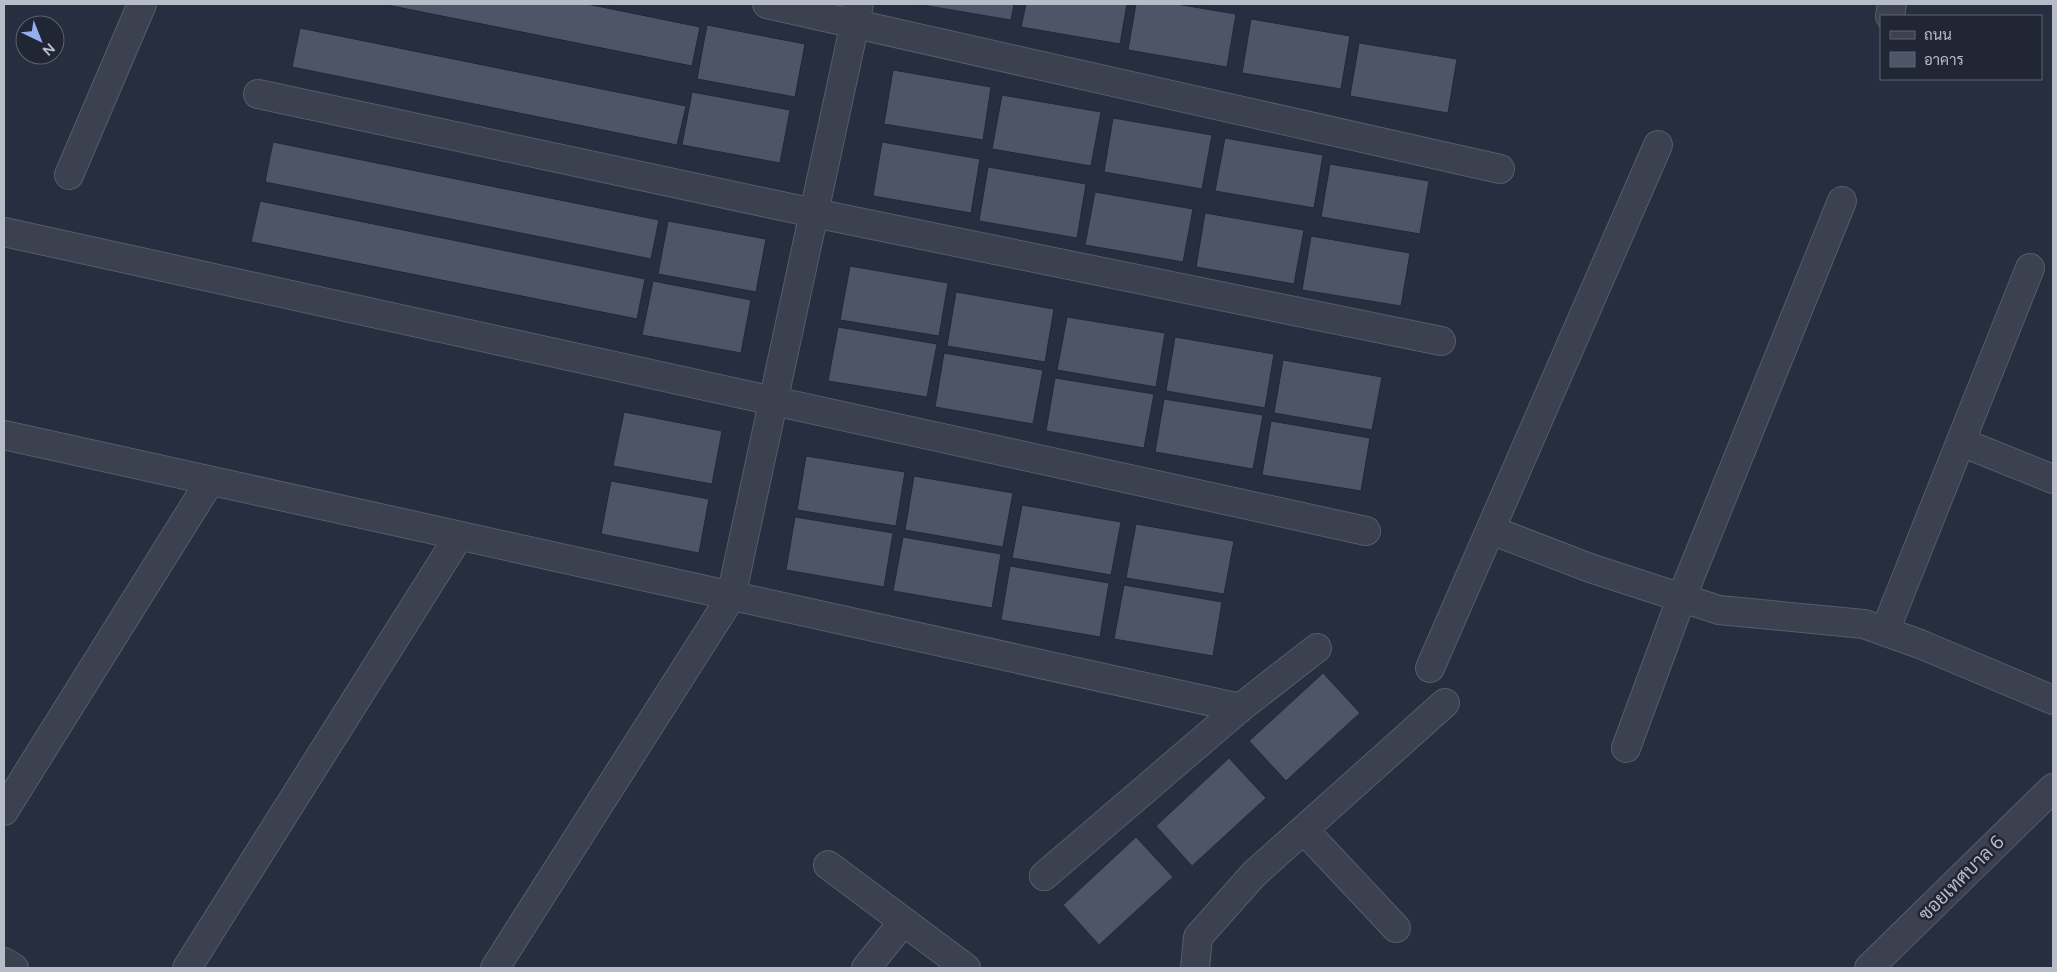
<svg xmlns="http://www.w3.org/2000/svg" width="2057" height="972" font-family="Figtree,Sarabun,sans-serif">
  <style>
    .building { fill: #4d5567; stroke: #222836 }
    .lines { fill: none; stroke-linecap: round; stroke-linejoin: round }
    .minor-casing { stroke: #565c69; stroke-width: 30 }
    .minor { stroke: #3b414f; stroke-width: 28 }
    .labels { text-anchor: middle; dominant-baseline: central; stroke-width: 5; stroke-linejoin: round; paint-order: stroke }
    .street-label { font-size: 19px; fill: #b7bcc9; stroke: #202634 }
  </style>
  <rect width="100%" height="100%" fill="#272e3f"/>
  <g class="building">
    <polygon points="382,4 587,4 700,27 692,66"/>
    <polygon points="916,4 1014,4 1011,20"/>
    <polygon points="1026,4 1127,4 1120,44 1021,27"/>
    <polygon points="1136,4 1176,4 1236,14 1227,67 1128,50"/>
    <polygon points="1251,19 1350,36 1341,89 1242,73"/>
    <polygon points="707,25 805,44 795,97 697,79"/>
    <polygon points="300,28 686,106 677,145 292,67"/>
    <polygon points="1359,43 1457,59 1448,113 1350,96"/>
    <polygon points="893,70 991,87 983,140 884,124"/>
    <polygon points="692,92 790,110 780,163 682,145"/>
    <polygon points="1002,95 1101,112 1091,166 992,149"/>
    <polygon points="1113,118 1212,135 1202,189 1104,172"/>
    <polygon points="1225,138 1323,155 1314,208 1215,191"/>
    <polygon points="273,142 659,220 651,259 265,182"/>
    <polygon points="882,142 980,159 971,213 873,196"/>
    <polygon points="1330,164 1429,181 1420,234 1321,217"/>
    <polygon points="988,167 1086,184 1077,238 979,221"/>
    <polygon points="1095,192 1193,209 1183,262 1085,245"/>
    <polygon points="260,201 645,279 637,319 251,242"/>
    <polygon points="1205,213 1304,230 1294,284 1196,267"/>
    <polygon points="668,221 766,239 756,292 658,274"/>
    <polygon points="1311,236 1410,253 1401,306 1302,290"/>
    <polygon points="850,266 948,283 939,336 840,320"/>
    <polygon points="653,281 751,300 741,353 642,335"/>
    <polygon points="956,292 1054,309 1045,362 947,346"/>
    <polygon points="1067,317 1165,333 1156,387 1057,370"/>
    <polygon points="838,327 937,344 927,397 828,381"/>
    <polygon points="1175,337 1274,354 1265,408 1166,391"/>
    <polygon points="944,353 1043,370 1033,424 935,407"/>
    <polygon points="1283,360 1382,377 1372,430 1274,413"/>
    <polygon points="1055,378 1154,394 1144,448 1046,431"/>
    <polygon points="1164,399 1263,415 1253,469 1155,452"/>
    <polygon points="624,412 722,431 712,484 613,466"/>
    <polygon points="1271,421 1370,438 1361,491 1262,475"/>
    <polygon points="806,456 905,472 896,526 797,510"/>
    <polygon points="914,476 1013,493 1003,547 905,530"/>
    <polygon points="611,481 709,499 699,553 601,534"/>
    <polygon points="1022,505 1121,522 1111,575 1012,558"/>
    <polygon points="795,517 893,533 884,587 786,570"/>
    <polygon points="1136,524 1234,541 1224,594 1126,578"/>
    <polygon points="903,537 1001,554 992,608 893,591"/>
    <polygon points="1010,566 1109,583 1100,637 1001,620"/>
    <polygon points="1124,585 1222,602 1213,656 1114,639"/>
    <polygon points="1323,673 1360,713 1286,781 1249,741"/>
    <polygon points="1229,758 1266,798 1192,866 1156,826"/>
    <polygon points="1136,837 1173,877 1099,945 1063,905"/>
  </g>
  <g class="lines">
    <defs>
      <g id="minor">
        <polyline points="767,4 1500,169"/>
        <polyline points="1890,16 1892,4"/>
        <polyline points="258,94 814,213 1441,341"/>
        <polyline points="69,175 142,4"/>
        <polyline points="4,232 1366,531"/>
        <polyline points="4,435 1240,708"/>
        <polyline points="1961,442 2053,479"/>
        <polyline points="1491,530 1590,568 1719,610 1864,624 1920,644 2053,700"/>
        <polyline points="1885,631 2030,268"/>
        <polyline points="1430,668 1658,145"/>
        <polyline points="1626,748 1681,599 1842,201"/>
        <polyline points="4,811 210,481"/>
        <polyline points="1304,830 1396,928"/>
        <polyline points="828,865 966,968"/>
        <polyline points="1044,876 1240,708 1317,648"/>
        <polyline points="4,962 14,968"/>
        <polyline points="187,968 459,536"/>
        <polyline points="495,968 731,597 859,4"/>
        <polyline points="866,968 903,922"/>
        <polyline points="1195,968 1198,937 1254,874 1445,703"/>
        <polyline points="1869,968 2053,788"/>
      </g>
    </defs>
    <use href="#minor" class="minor-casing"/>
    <use href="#minor" class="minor"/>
  </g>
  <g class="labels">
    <g class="street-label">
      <text transform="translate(1961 878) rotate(-45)">ซอยเทศบาล 6</text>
    </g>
  </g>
  <rect width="2057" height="972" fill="none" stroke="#b7bcc9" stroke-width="10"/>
  <rect x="1880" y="15" width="162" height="65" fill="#202634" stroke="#5c6270"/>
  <rect x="1890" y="31" width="25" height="8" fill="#3b414f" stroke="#5c6270"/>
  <text x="1924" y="40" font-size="15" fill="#b7bcc9">ถนน</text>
  <rect x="1890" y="52" width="25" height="15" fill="#4d5567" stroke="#5c6270"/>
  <text x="1924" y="65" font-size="15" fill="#b7bcc9">อาคาร</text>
  <g transform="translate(40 40) rotate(137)"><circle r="24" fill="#202634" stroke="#5c6270"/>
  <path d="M0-4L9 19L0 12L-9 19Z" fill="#95adf1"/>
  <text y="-8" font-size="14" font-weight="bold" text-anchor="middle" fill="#b7bcc9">N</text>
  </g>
</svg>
